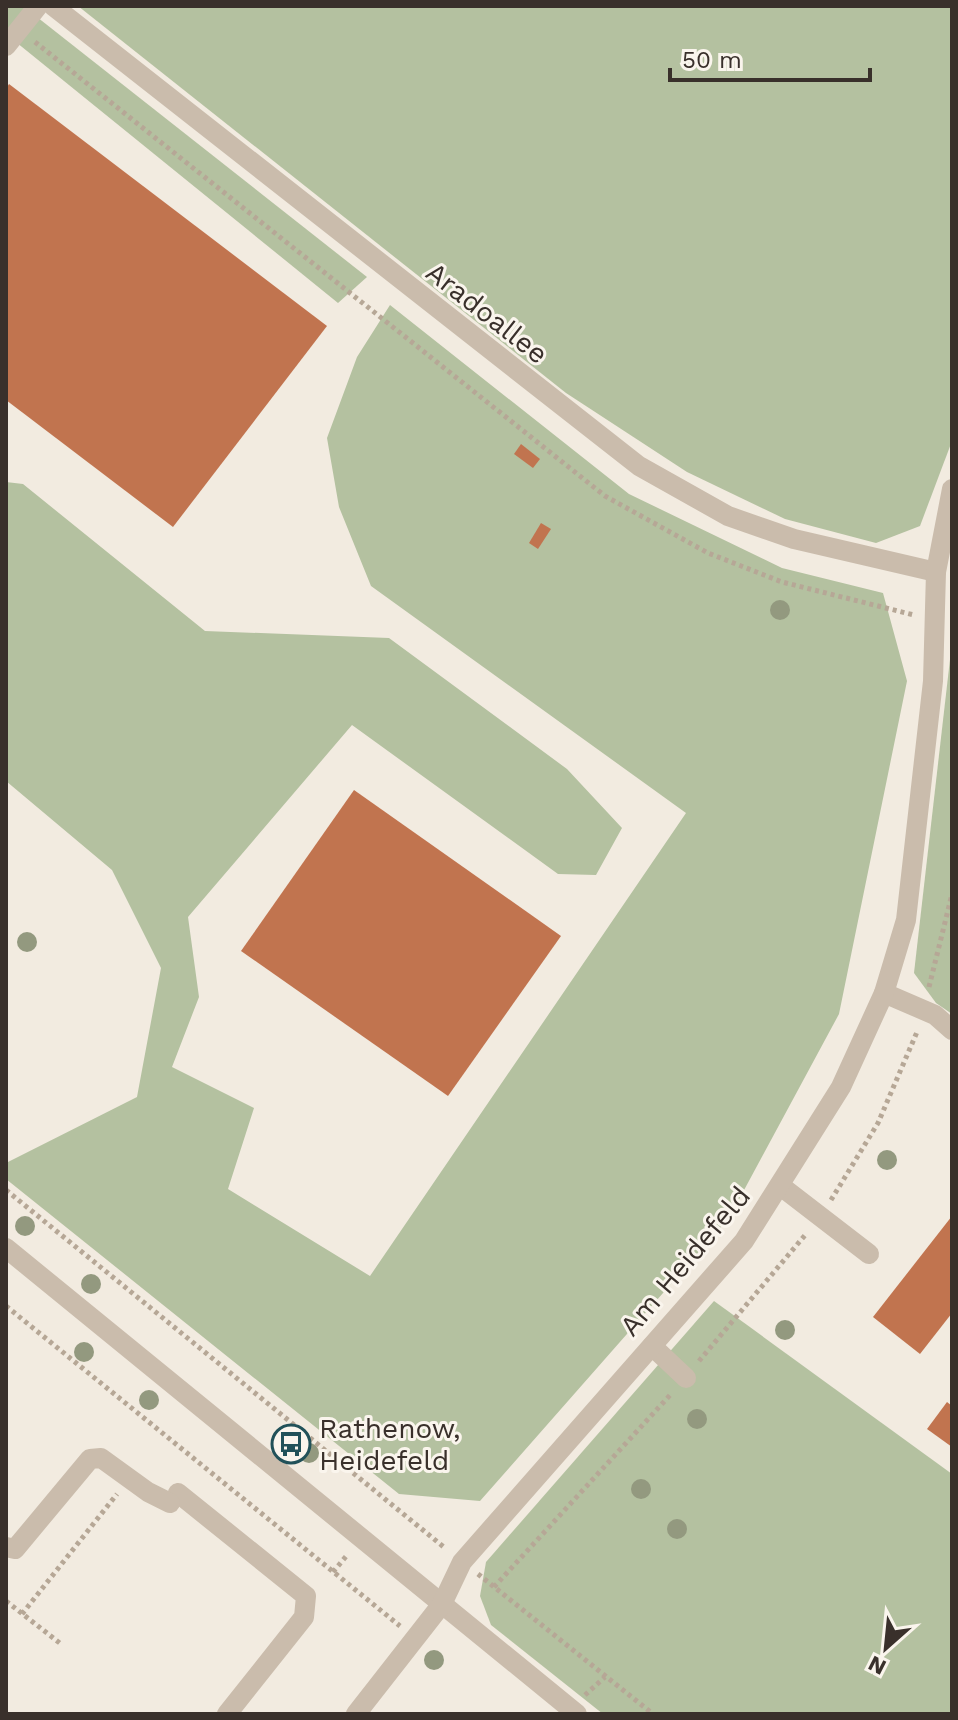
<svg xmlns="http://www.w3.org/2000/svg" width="958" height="1720" font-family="'Work Sans',sans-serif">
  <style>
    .green { fill: #b4c1a0 }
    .building { fill: #c1744f }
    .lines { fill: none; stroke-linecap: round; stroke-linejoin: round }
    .path { stroke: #b6a796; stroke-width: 5; stroke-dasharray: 4 4; stroke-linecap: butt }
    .minor { stroke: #cabcac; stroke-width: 20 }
    .tree { fill: #93997f }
    .labels { text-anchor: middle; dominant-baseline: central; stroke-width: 6; stroke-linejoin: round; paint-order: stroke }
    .street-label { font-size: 28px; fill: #39302b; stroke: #faf5ed }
    .poi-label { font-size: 28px; fill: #39302b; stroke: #faf5ed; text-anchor: start }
  </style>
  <rect width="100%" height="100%" fill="#f2ebe0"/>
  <g class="green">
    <polygon points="6,6 23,6 367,277 338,303 6,34"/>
    <polygon points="78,6 952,6 952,441 920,526 876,543 785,519 687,472 566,393"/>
    <polygon points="390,305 629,494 782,568 883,593 907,681 839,1014 729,1218 480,1501 399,1494 6,1179 6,1163 137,1097 161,968 112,870 6,781 6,482 23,484 205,631 389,638 567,769 622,828 596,875 558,874 352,725 188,917 199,997 172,1067 254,1108 228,1189 370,1276 686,813 371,586 339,507 327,438 357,357"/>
    <polygon points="952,642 952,1014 936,1003 914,973"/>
    <polygon points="714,1301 952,1474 952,1714 603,1714 491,1625 480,1596 486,1562"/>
  </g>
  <g class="building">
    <polygon points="9,84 327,326 173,527 6,400 6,89"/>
    <polygon points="521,444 540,459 533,468 514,454"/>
    <polygon points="541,523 551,529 538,549 529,543"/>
    <polygon points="354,790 561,936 448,1096 241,951"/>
    <polygon points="952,1216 952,1313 920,1354 873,1317"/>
    <polygon points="947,1402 952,1406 952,1447 927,1429"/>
  </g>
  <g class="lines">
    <g class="path">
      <polyline points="35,42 605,496 708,553 782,582 914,615"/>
      <polyline points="929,987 952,894"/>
      <polyline points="6,1190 445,1548"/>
      <polyline points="831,1200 878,1123 917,1032"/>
      <polyline points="6,1306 400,1626"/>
      <polyline points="699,1361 806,1234"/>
      <polyline points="333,1572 348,1554"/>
      <polyline points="478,1574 653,1714"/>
      <polyline points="494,1587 672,1393"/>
      <polyline points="6,1601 61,1644"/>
      <polyline points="22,1614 117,1494"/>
      <polyline points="585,1695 605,1677"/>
    </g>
    <g class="minor">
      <polyline points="53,6 639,466 728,516 794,539 936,572"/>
      <polyline points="6,46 38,6"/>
      <polyline points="884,993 935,1015 952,1030"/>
      <polyline points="782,1187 869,1254"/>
      <polyline points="6,1248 577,1714"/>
      <polyline points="652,1346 686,1378"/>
      <polyline points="178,1493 306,1596 304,1617 227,1714"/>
      <polyline points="6,1547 15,1549 90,1459 101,1458 148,1492 170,1503"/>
      <polyline points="356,1714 442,1604 462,1562 744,1241 841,1087 884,993 906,920 933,681 936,572 952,489"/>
    </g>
  </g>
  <g class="tree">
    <circle cx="780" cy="610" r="10"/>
    <circle cx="27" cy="942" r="10"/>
    <circle cx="887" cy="1160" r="10"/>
    <circle cx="25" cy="1226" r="10"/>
    <circle cx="91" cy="1284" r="10"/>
    <circle cx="785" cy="1330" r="10"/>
    <circle cx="84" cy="1352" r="10"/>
    <circle cx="149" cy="1400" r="10"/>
    <circle cx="697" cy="1419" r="10"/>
    <circle cx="309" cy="1453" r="10"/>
    <circle cx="641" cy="1489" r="10"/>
    <circle cx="677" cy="1529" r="10"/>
    <circle cx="434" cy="1660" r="10"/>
  </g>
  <defs>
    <symbol id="bus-ring" viewBox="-11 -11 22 22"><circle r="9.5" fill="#faf5ed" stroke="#215159" stroke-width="1.5"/><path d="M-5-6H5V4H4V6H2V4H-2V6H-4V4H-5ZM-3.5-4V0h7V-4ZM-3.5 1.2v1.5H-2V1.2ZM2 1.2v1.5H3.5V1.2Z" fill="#215159"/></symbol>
  </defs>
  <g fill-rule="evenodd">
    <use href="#bus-ring" x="269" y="1422" width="44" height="44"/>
  </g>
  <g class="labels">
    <g class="street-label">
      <text transform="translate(487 313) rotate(38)">Aradoallee</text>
      <text transform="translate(685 1261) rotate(-50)">Am Heidefeld</text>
    </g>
    <g class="poi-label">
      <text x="319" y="1428">Rathenow,<tspan x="319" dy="32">Heidefeld</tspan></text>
    </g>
  </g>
  <rect width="958" height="1720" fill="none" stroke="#39302b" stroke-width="16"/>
  <g transform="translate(886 1648) rotate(207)" stroke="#faf5ed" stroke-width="6" paint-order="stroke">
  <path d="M0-6L14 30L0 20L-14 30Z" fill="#39302b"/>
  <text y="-12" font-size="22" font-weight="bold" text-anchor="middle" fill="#39302b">N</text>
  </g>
  <path d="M670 68v12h200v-12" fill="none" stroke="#39302b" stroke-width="4"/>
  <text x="682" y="68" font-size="24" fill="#39302b" stroke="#faf5ed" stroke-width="6" paint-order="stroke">50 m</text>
</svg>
